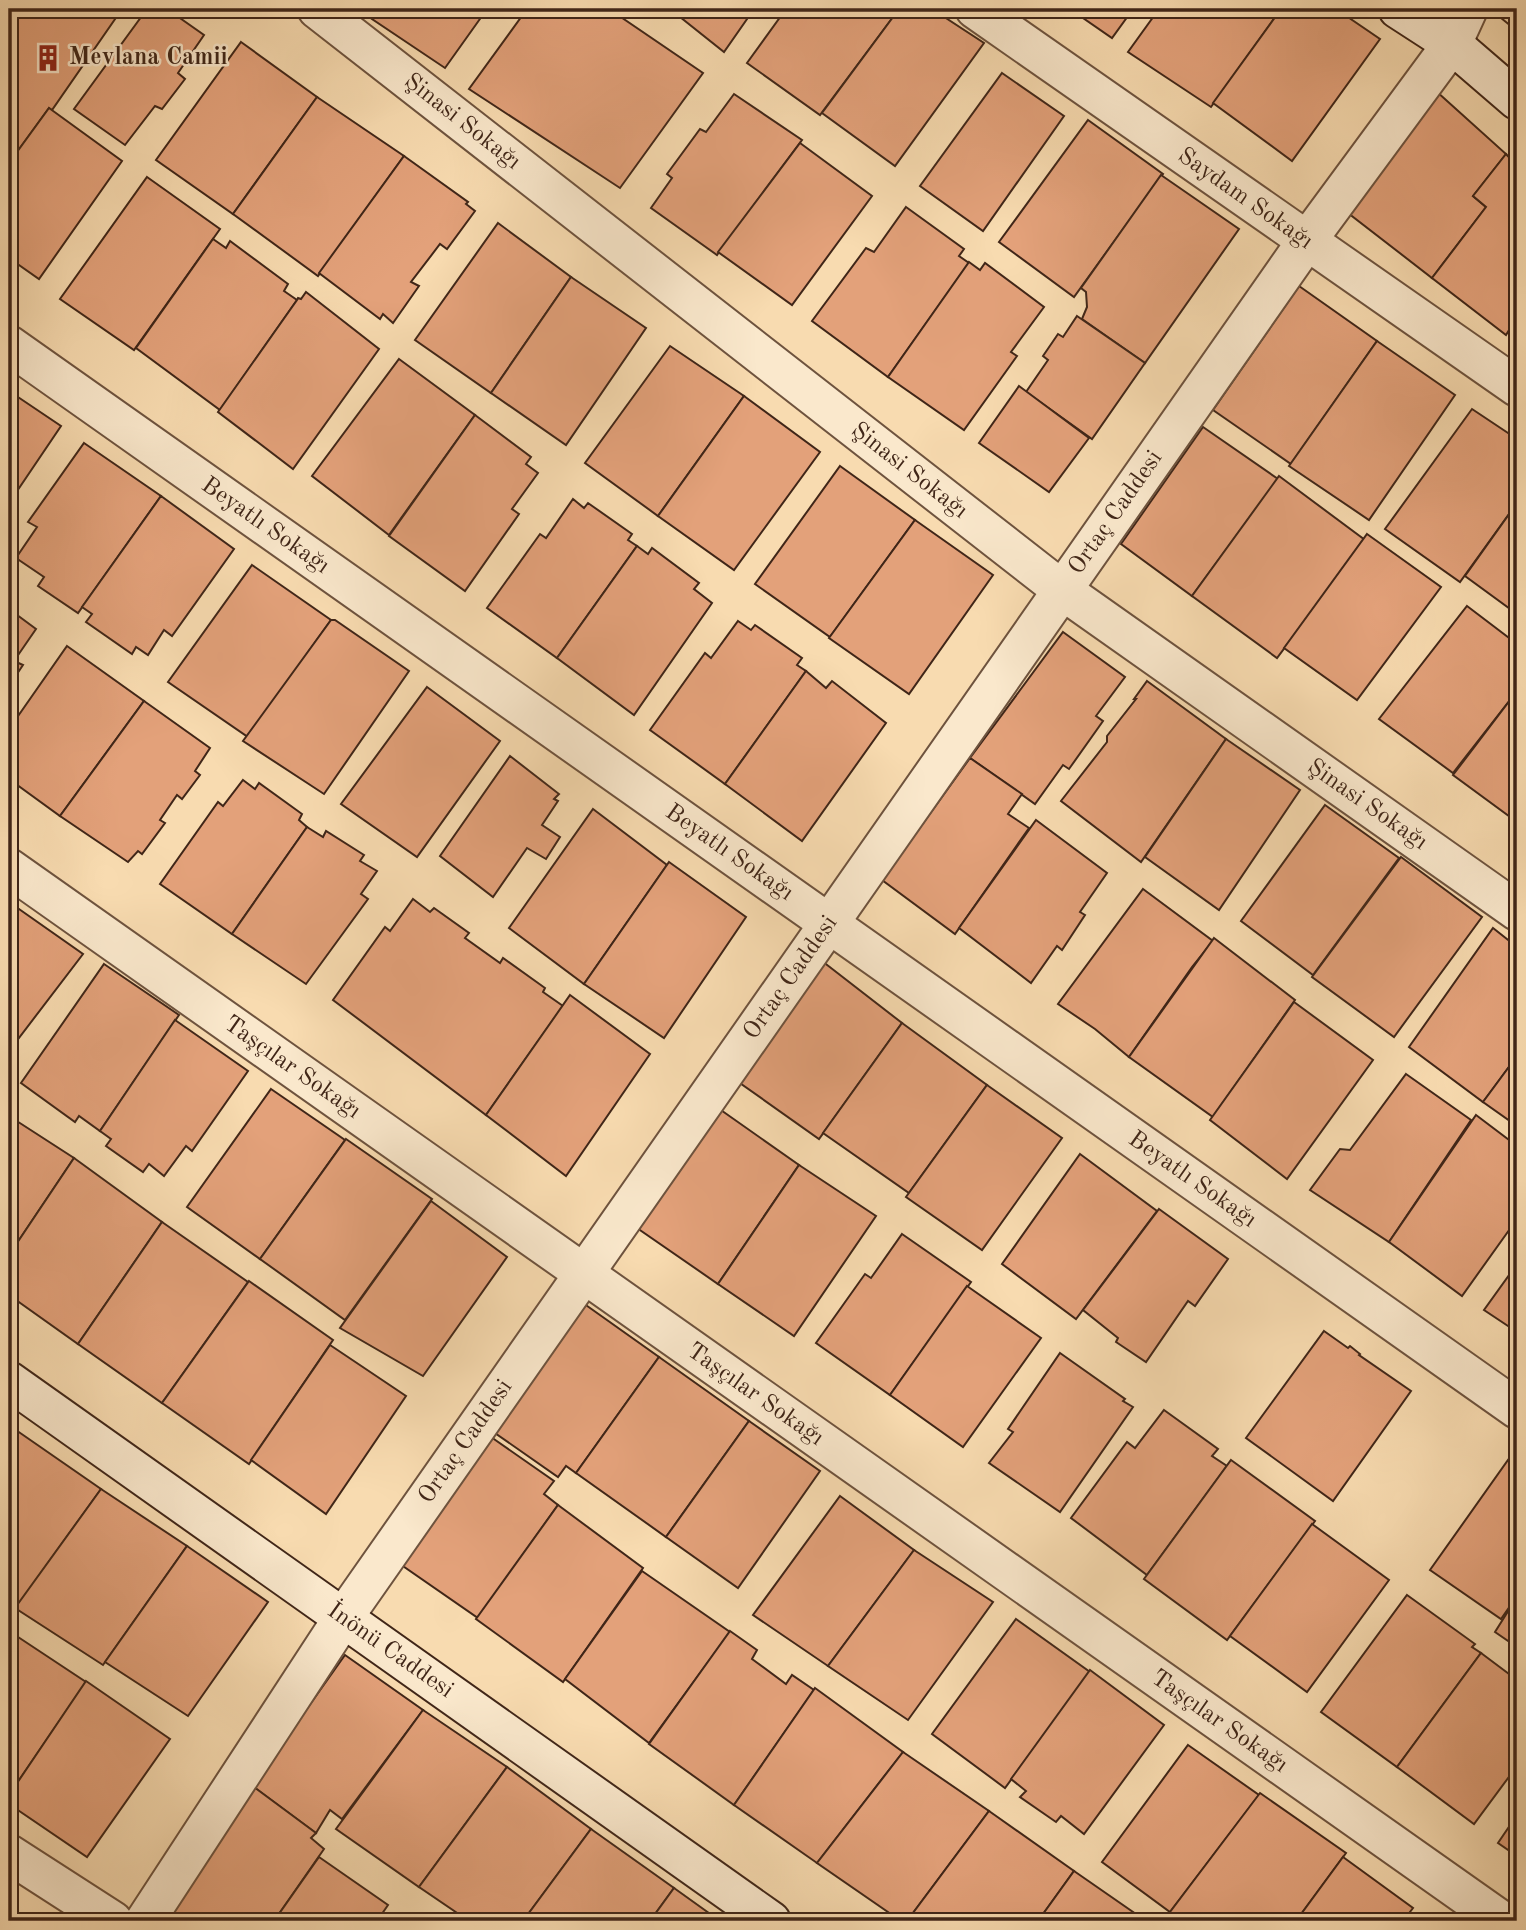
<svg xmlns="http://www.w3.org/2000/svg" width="1526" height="1930" font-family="'Old Standard TT',serif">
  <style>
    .building { fill: #e3a17a; stroke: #402618; stroke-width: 2 }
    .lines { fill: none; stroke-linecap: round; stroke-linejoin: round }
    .street-casing { stroke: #6e533e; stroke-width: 42 }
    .secondary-casing { stroke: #402618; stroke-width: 42 }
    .street { stroke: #fae8cc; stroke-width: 38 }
    .secondary { stroke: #fae8cc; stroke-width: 38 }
    .tram { stroke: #402618; stroke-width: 2 }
    .labels { text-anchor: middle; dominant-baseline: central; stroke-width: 5; stroke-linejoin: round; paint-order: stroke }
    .poi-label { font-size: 24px; font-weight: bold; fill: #402618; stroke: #fae8cc; text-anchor: start }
    .street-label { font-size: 24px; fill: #402618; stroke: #fae8cc }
  </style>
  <rect width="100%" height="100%" fill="#f8dbb0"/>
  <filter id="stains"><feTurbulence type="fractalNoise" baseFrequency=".00286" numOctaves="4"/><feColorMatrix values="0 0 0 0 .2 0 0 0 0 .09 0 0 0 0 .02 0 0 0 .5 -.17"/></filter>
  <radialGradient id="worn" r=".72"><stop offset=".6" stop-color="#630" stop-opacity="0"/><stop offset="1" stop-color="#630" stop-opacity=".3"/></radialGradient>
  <g class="building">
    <polygon points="9,9 122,9 52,110 49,108 9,163"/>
    <polygon points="147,9 167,9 204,35 178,73 185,79 162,109 155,106 125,145 74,109"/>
    <polygon points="380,9 487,9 445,68 372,19"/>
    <polygon points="527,9 609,9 703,73 620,188 469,89"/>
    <polygon points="670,9 754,9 724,52"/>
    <polygon points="786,9 899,9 820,115 747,63"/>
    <polygon points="899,9 932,9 984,43 895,166 822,113"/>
    <polygon points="1070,9 1133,9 1112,38"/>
    <polygon points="1159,9 1281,9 1211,107 1128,52"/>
    <polygon points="1281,9 1336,9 1380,39 1292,161 1213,103"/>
    <polygon points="241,42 317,97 233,214 156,160"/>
    <polygon points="1002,73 1064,116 983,231 920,186"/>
    <polygon points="1436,91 1506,154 1473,196 1486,207 1432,278 1348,213"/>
    <polygon points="734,94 802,140 717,255 651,208 672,178 667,174 700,129 706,132"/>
    <polygon points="317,97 404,156 318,276 233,214"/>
    <polygon points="49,108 122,161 39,279 9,258 9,163"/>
    <polygon points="1088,120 1163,174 1074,297 999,242"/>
    <polygon points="800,143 872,196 792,305 718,252"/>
    <polygon points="1506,154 1517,166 1517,317 1506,335 1432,278 1486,207 1473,196"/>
    <polygon points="404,156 468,202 466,204 475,211 447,249 440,244 411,282 419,286 393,323 383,314 380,319 319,273"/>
    <polygon points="1161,175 1239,229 1145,363 1082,319 1087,307 1086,292 1081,288"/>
    <polygon points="147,177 220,229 134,350 60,299"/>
    <polygon points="906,207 964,249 959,256 969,263 888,377 812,321 866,248 874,252"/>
    <polygon points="498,223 571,277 491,393 415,340"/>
    <polygon points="213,239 226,248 230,241 288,284 284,291 297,300 220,410 136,348"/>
    <polygon points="969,262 980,270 985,263 1044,307 1011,352 1017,356 964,430 888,377"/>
    <polygon points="571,277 646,328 566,445 491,393"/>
    <polygon points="1299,286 1377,341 1291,464 1213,410"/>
    <polygon points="306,292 379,349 293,469 218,412 297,300 298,298 301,299"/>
    <polygon points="1077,316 1145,363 1092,439 1026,392 1048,360 1043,356 1058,334 1063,337"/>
    <polygon points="1377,341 1455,395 1369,520 1289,466"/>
    <polygon points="670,346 744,396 658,516 585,463"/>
    <polygon points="399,359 475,415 389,535 312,476"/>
    <polygon points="1019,386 1089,438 1049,492 979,443"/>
    <polygon points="9,391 61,426 9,503"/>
    <polygon points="744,396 820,452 734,570 658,516"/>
    <polygon points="1472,409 1517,439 1517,503 1460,582 1385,529"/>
    <polygon points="475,415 531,457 526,464 538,473 512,509 519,514 465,591 389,536"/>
    <polygon points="1203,427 1278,479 1192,596 1121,544"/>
    <polygon points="84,443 161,496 78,613 38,586 44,577 16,558 37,527 28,522"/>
    <polygon points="840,466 915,520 830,637 755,584"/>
    <polygon points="1279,476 1365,540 1277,658 1192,596"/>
    <polygon points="161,496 234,549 172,636 164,630 148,655 136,647 132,654 86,622 92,614 82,607"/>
    <polygon points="573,499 584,508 588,503 632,534 628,540 637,546 557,658 487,608 540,534 546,538"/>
    <polygon points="1517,503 1517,614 1465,576"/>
    <polygon points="915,520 993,575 909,694 829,638"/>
    <polygon points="1367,534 1441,587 1357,700 1284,648"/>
    <polygon points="637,546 648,554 652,548 699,583 694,589 712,603 634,715 557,658"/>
    <polygon points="252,565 331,620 248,737 168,682"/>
    <polygon points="1467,606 1517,644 1517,691 1453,773 1379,719"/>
    <polygon points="9,609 36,629 14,661 23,665 9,686"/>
    <polygon points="331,620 335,620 409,671 324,794 243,741"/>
    <polygon points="738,621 751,630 755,625 802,658 797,665 806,671 725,784 650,730 705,653 711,658"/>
    <polygon points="1063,632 1125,677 1096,716 1103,721 1069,769 1063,765 1035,804 970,758"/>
    <polygon points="67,646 144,701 60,816 9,779 9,729"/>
    <polygon points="806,671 826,688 832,681 886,723 802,841 725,784"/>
    <polygon points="1147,681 1226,739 1141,862 1061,801 1107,742 1107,736 1136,699 1134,699"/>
    <polygon points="427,687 500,741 417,857 341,804"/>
    <polygon points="1517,691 1517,822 1453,775"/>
    <polygon points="144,701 210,748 195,771 200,775 182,799 177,795 160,820 165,823 142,854 138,851 128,862 60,816"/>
    <polygon points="1226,739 1300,790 1219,910 1145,857"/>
    <polygon points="510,756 559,794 554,799 558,801 542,825 560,837 546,859 527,848 493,897 440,856"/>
    <polygon points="970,758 1022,794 1008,814 1029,828 955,934 882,880"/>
    <polygon points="243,780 255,789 259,783 302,814 299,820 307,827 232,934 160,884 218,802 223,806"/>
    <polygon points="1325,805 1399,858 1313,975 1241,921"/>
    <polygon points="593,809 667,865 584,984 509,928"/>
    <polygon points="1036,820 1107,873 1080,912 1085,915 1062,950 1057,946 1031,983 959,928"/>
    <polygon points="307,827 323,837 326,831 364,855 360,861 377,871 361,894 368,899 306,984 232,934"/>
    <polygon points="1401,857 1482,917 1394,1037 1312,977"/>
    <polygon points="669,862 746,917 664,1038 584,984"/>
    <polygon points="1143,889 1213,941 1192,967 1129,1057 1095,1029 1058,1004"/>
    <polygon points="413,899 430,912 434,908 469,933 465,938 500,963 503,958 545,988 543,992 563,1006 486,1115 333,1000 385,927 390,931"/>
    <polygon points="9,902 83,954 9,1051"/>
    <polygon points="1493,928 1517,947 1517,1056 1483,1102 1409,1047"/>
    <polygon points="1214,938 1295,1000 1213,1117 1129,1057"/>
    <polygon points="822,961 902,1023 819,1139 737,1081"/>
    <polygon points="104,964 179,1015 100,1131 79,1116 75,1122 21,1083"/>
    <polygon points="570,995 650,1054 566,1176 486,1115"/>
    <polygon points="1294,1002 1373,1060 1287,1179 1210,1120"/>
    <polygon points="175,1020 248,1071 192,1151 186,1146 164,1176 149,1164 143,1172 106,1146 111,1139 100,1131"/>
    <polygon points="902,1023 987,1085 909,1193 823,1133"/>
    <polygon points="1517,1056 1517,1126 1483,1102"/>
    <polygon points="1406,1074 1471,1120 1389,1242 1310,1190 1340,1149 1350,1150"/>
    <polygon points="987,1085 1062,1138 982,1250 906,1197"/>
    <polygon points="271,1089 345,1140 260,1259 187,1207"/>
    <polygon points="718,1108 799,1165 718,1284 637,1228"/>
    <polygon points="1476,1115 1517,1146 1517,1219 1462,1296 1389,1242"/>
    <polygon points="9,1116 74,1158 9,1255"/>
    <polygon points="346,1139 432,1199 345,1320 260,1259"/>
    <polygon points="1080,1154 1157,1211 1076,1319 1002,1264"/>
    <polygon points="74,1158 162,1222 78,1344 9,1295 9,1255"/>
    <polygon points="799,1165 876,1216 794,1336 718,1284"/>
    <polygon points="431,1201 507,1257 423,1376 340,1328"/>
    <polygon points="1159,1209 1228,1259 1195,1306 1188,1301 1146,1362 1116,1342 1118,1338 1083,1310"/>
    <polygon points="162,1222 248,1282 162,1403 78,1344"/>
    <polygon points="902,1234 971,1282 890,1395 816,1343 865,1274 871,1278"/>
    <polygon points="1517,1264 1517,1332 1484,1310"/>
    <polygon points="249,1281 333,1340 249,1464 162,1403"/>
    <polygon points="967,1286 1041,1338 963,1447 890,1395"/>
    <polygon points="583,1303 659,1357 576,1473 566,1466 558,1477 492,1431"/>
    <polygon points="1324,1331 1348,1348 1350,1346 1360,1354 1359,1355 1411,1391 1333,1501 1246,1438"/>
    <polygon points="330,1345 406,1396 326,1514 251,1460"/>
    <polygon points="1060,1353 1125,1399 1123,1401 1133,1407 1060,1512 989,1463 1013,1432 1008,1429"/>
    <polygon points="659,1357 749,1421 666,1537 576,1473"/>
    <polygon points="1164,1410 1218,1449 1212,1456 1227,1466 1147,1575 1071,1518 1127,1442 1135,1448"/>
    <polygon points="749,1421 820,1471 738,1588 666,1537"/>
    <polygon points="13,1428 101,1489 18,1605 9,1599 9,1435"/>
    <polygon points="491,1437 554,1481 544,1494 558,1505 478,1618 400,1564"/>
    <polygon points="1231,1460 1315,1521 1227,1640 1144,1579"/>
    <polygon points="1508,1460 1517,1467 1517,1596 1501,1619 1430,1570"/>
    <polygon points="101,1489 187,1546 103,1665 15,1608"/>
    <polygon points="840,1496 914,1550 828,1666 753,1615"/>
    <polygon points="558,1505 643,1568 563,1682 476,1619"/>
    <polygon points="1312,1524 1389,1580 1307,1692 1230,1636"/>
    <polygon points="187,1546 268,1602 188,1716 105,1662"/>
    <polygon points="914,1550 993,1602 908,1720 828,1666"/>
    <polygon points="642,1571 730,1632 649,1743 565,1679"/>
    <polygon points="1407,1595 1475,1644 1472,1647 1481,1653 1397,1767 1321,1712"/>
    <polygon points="1517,1597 1517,1647 1495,1632"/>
    <polygon points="1016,1619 1090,1672 1005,1788 932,1734"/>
    <polygon points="9,1631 86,1682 9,1795"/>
    <polygon points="730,1631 757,1650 752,1659 786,1684 792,1675 814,1690 734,1805 649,1744"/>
    <polygon points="1481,1653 1517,1680 1517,1766 1474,1824 1397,1767"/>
    <polygon points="345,1655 423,1710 342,1819 330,1810 316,1833 252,1786"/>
    <polygon points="1090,1670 1164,1725 1084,1834 1061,1816 1056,1822 1020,1797 1026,1791 1011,1779"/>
    <polygon points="86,1681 170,1739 87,1857 9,1804 9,1795"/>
    <polygon points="815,1688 903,1752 817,1863 734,1805"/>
    <polygon points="423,1710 507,1767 419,1887 336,1829"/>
    <polygon points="1188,1745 1259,1795 1170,1912 1102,1862"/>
    <polygon points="903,1752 989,1811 907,1921 901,1921 817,1863"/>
    <polygon points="507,1767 591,1829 523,1921 469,1921 419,1887"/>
    <polygon points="250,1784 316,1833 311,1838 324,1849 274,1921 164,1921"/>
    <polygon points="1260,1793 1346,1853 1296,1921 1184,1921 1170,1912"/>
    <polygon points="989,1811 1074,1871 1038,1921 907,1921"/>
    <polygon points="1517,1815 1517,1856 1498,1843"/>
    <polygon points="591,1829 674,1888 650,1921 523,1921"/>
    <polygon points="319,1857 388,1905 377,1921 274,1921"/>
    <polygon points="1343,1857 1413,1908 1403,1921 1296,1921"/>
    <polygon points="1074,1871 1146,1921 1038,1921"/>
    <polygon points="674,1888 720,1921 650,1921"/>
  </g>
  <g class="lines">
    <defs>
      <g id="street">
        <polyline points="317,9 1062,590 1517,911"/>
        <polyline points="975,9 1517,387"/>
        <polyline points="9,345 1517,1409"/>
        <polyline points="9,868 1502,1921"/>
        <polyline points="9,1854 113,1921"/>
        <polyline points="145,1921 343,1618 1306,242 1452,44 1468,9"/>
      </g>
      <g id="secondary">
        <polyline points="1398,9 1452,44 1517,100"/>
        <polyline points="9,1381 771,1921"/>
      </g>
    </defs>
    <use href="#street" class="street-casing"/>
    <use href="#secondary" class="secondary-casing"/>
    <use href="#street" class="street"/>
    <use href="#secondary" class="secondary"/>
    <polyline class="tram" points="1490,9 1517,31"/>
  </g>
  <defs>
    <symbol id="building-bare" viewBox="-9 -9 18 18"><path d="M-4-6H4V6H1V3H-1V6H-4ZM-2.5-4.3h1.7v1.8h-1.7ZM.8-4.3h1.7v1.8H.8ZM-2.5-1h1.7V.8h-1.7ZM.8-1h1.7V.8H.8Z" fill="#8f2418" stroke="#fae8cc" stroke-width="2.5" paint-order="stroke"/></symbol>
  </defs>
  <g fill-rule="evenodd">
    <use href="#building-bare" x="29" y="39" width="38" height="38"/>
  </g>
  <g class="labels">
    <g class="poi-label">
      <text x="69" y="58">Mevlana Camii</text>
    </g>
    <g class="street-label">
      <text transform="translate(462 122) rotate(38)">Şinasi Sokağı</text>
      <text transform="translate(1245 199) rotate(35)">Saydam Sokağı</text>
      <text transform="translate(909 471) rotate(38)">Şinasi Sokağı</text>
      <text transform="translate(1116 513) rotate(-55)">Ortaç Caddesi</text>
      <text transform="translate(265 526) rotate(35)">Beyatlı Sokağı</text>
      <text transform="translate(1367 805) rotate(35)">Şinasi Sokağı</text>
      <text transform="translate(729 853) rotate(35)">Beyatlı Sokağı</text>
      <text transform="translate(791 978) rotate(-55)">Ortaç Caddesi</text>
      <text transform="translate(292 1068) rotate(35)">Taşçılar Sokağı</text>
      <text transform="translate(1192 1180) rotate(35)">Beyatlı Sokağı</text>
      <text transform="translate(755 1395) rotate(35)">Taşçılar Sokağı</text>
      <text transform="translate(466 1442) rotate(-55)">Ortaç Caddesi</text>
      <text transform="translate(390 1651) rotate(35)">İnönü Caddesi</text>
      <text transform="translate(1219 1722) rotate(35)">Taşçılar Sokağı</text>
    </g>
  </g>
  <rect width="1526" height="1930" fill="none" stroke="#f8dbb0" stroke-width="35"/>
  <rect x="10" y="10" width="1505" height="1909" fill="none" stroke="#402618" stroke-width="3.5"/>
  <rect x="18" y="18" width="1491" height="1895" fill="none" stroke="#402618" stroke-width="2"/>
  <rect width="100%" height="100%" filter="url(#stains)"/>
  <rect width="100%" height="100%" fill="url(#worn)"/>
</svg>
